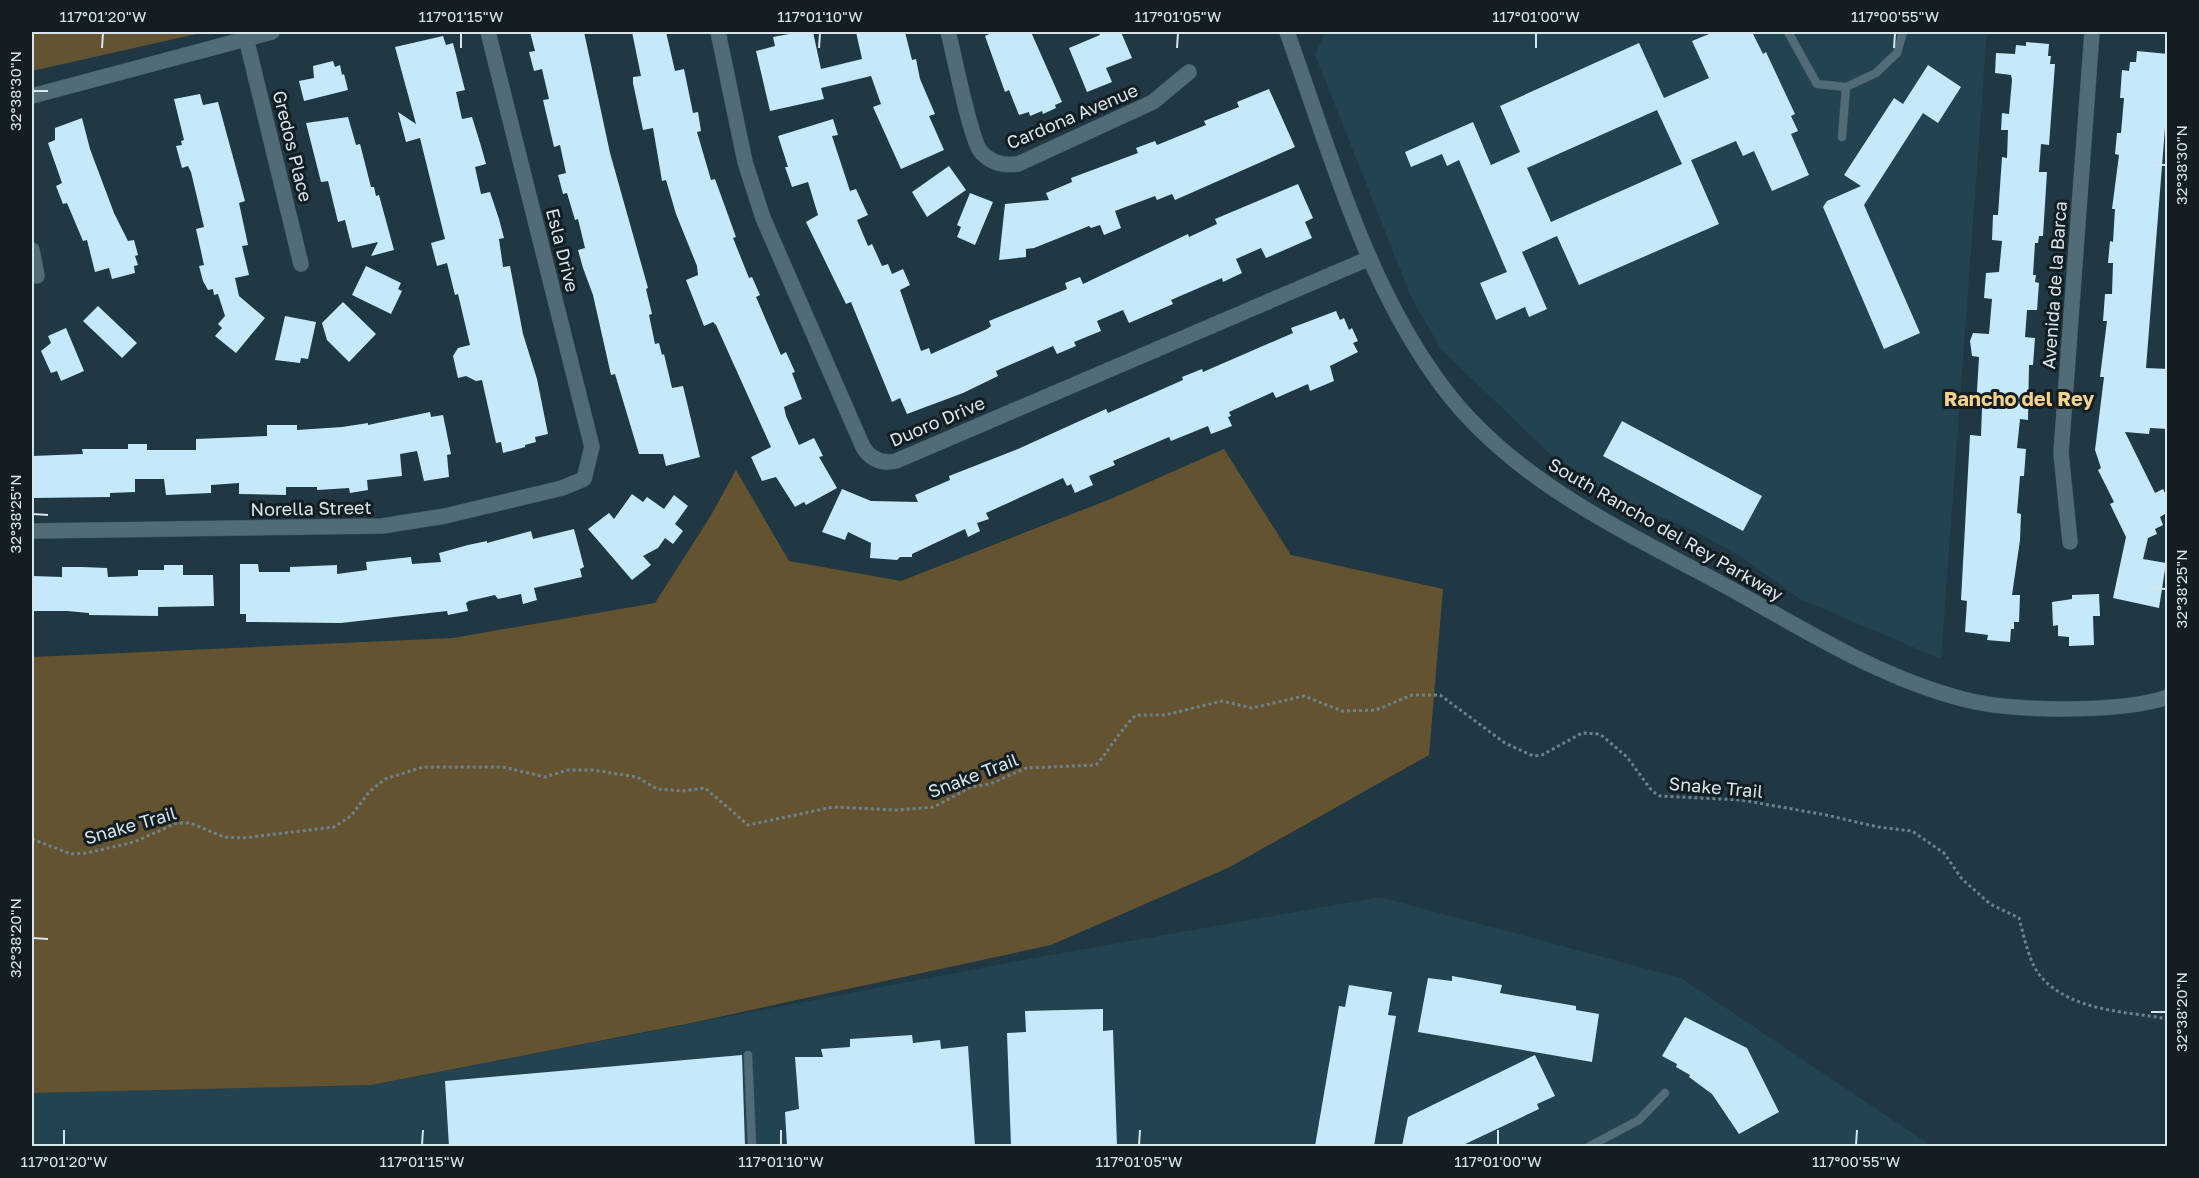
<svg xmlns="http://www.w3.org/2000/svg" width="2199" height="1178" font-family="'Golos Text',sans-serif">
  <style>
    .built { fill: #234351 }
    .green { fill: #645330 }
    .building { fill: #c5e9fb }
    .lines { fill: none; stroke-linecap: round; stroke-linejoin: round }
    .service-casing { stroke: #415660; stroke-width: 9 }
    .minor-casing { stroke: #415660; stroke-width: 16 }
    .tertiary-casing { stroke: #415660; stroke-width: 16 }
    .path { stroke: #6e828b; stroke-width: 3; stroke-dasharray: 3 3; stroke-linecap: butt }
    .service { stroke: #516b77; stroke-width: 8 }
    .minor { stroke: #516b77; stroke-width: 15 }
    .tertiary { stroke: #516b77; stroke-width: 15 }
    .ticks { fill: none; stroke: #d7e5ec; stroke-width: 2 }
    .labels { text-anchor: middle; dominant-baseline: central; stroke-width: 6; stroke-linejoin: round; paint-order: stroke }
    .street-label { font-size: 18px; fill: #d7e5ec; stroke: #131d22 }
    .neighbourhood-label { font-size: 20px; font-weight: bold; fill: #f6d38a; stroke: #131d22 }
    .neatline { fill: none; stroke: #d7e5ec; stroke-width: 2 }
    .ticks-label { font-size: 15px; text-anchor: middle; fill: #d7e5ec }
  </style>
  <rect width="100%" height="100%" fill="#1f3843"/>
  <g class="built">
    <polygon points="1328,32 1987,32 1941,659 1800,599 1741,557 1693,530 1632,505 1586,481 1550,454 1441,349 1412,299 1315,55 1325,33"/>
    <polygon points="1380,897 1681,978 1932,1146 32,1146 32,1093 371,1085 1034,958"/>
  </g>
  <g class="green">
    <polygon points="32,32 205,32 32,71"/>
    <polygon points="1224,449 1291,555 1443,589 1429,755 1230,867 1051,945 691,1023 371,1085 32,1093 32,657 453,638 655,603 710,517 736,470 789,561 901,581 1113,498"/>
  </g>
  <g class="building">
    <polygon points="530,32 584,32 610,153 648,288 646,289 652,314 649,315 655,344 659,343 662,355 664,354 672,388 683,386 700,457 666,466 663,454 639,454 615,374 611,375 593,295 583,268 578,250 585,248 578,219 575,220 567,193 563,194 558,175 566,173 560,145 554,147 543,100 549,99 542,69 534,71 529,52 535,51"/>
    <polygon points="632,32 666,32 675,71 684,69 693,113 698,112 701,131 697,132 711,180 715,179 736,237 733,238 749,278 752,277 760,295 756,297 781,355 786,352 795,372 792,373 802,399 784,407 786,416 799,445 814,438 823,456 819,457 837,488 806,505 804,502 795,507 776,477 762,481 751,457 771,447 716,325 713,322 704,326 686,280 698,275 697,266 676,214 666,180 662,181 653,128 643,130 633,83 633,77 641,76"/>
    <polygon points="800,32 813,32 821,69 862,59 856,32 905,32 912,60 916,59 920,79 935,114 929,116 944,150 901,169 873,107 881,104 871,76 821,88 824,99 770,111 756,51 775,46 773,37"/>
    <polygon points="994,32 1031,32 1062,102 1055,105 1056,108 1043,114 1042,111 1030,116 1029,112 1019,115 1009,90 1005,92 985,36"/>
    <polygon points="1099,32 1121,32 1132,58 1106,68 1112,82 1087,92 1069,48 1100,35"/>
    <polygon points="1714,32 1752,32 1763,54 1766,52 1795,114 1791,116 1798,131 1791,134 1809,175 1772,191 1754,151 1743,156 1736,141 1682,164 1657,110 1527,168 1551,222 1691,160 1719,224 1579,285 1557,236 1522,252 1547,309 1529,317 1525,307 1496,320 1480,283 1507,272 1459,160 1447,166 1442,154 1411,167 1405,152 1473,122 1491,165 1520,152 1500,106 1639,43 1664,98 1709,78 1692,41"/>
    <polygon points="443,36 446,45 453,43 465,90 456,92 462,119 472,117 481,146 486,164 475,167 481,194 490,192 499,219 504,238 499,239 503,267 510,266 523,334 537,379 548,434 535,437 536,442 525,445 525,447 503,453 501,442 496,443 482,380 476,381 466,376 458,378 453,356 458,348 470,345 458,294 455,295 447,263 437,266 431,243 445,239 420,138 406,142 398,112 416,124 395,47"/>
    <polygon points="2026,42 2049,44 2048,56 2051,56 2050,64 2055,64 2049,145 2041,144 2039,172 2047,172 2043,236 2039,236 2038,243 2035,243 2033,275 2036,275 2035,282 2039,283 2037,310 2027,310 2025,337 2035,338 2033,365 2029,365 2028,420 2020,419 2017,448 2026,449 2024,476 2020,476 2017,513 2021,514 2020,540 2012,595 2020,595 2019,622 2014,622 2014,629 2011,629 2010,642 1987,640 1988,635 1965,632 1967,601 1961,600 1970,435 1981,436 1982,408 1976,407 1979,357 1972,356 1970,341 1973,333 1989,334 1992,299 1984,298 1986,273 1999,272 2002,241 1992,240 1993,215 1998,215 2002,157 2007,158 2008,130 2001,130 2002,113 2009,114 2012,80 2011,75 1995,73 1996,53 2015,54 2016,45 2026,46"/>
    <polygon points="2137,51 2168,54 2168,90 2146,368 2168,369 2168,429 2150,428 2149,434 2125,432 2155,493 2163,489 2168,499 2168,512 2160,517 2163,525 2155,529 2157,534 2148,538 2143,559 2166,563 2159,608 2113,598 2126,537 2110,504 2114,502 2098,470 2101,468 2095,450 2104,377 2100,377 2107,321 2103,321 2105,294 2112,294 2113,263 2108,263 2110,241 2113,242 2115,209 2112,209 2119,155 2115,154 2117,133 2121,133 2124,98 2120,98 2122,70 2129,71 2130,62 2136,62"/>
    <polygon points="333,61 335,67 340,65 342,75 344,74 348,90 304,101 299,81 314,78 313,66"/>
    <polygon points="1928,65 1961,87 1938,123 1923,113 1864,205 1920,333 1884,349 1823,207 1827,201 1861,186 1844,175 1894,98 1903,104"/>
    <polygon points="1269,89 1295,147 1175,200 1172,194 1157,200 1155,196 1115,211 1121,228 1104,235 1100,225 1091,228 1089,226 1034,248 1026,249 1026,257 999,260 1005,204 1049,200 1046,193 1072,182 1071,178 1138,153 1136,148 1155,141 1157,145 1206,125 1204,121 1239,107 1237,102"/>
    <polygon points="200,94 203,105 218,102 245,201 239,203 248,245 242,246 249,275 235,278 239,296 265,318 236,353 215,336 222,328 218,324 225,316 218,294 214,295 213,289 208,290 203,281 199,266 204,265 196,229 204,227 191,172 188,166 182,168 176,146 182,145 181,141 184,140 174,99"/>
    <polygon points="348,117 356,145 360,144 371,187 374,187 376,196 379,195 394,250 371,256 378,242 352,248 345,220 338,222 328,181 321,182 306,123"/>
    <polygon points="82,118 90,149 114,213 128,241 134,240 138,255 135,256 138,265 134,266 135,273 112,279 109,268 95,272 87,240 83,241 67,203 63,204 56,186 62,183 48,143 55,140 55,128"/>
    <polygon points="833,119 838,135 832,136 850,191 856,189 868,215 857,220 868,246 872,244 882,266 888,264 892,274 903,269 910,285 900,290 921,351 929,348 931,354 987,329 991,326 989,321 1067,289 1065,283 1080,277 1083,284 1188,234 1189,237 1217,224 1215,219 1298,184 1313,218 1305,222 1312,238 1266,258 1261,248 1236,259 1242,273 1223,282 1222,278 1171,300 1173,304 1129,323 1123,310 1097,321 1101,331 1074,342 1076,346 1057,354 1053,346 996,371 998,376 963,393 907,414 900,398 892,402 851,302 846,304 806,222 818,215 808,182 792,187 785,167 788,167 778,136"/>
    <polygon points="949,166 966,190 927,217 912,192"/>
    <polygon points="970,193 993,202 975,245 957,237 961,227 957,225"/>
    <polygon points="366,266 401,283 398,289 402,291 391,314 352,295"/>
    <polygon points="343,302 376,334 349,362 327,340 322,323"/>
    <polygon points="98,306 137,343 122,358 83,321"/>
    <polygon points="1336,311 1340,320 1344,318 1349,330 1352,328 1358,341 1353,343 1358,352 1330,366 1334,381 1310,391 1308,384 1276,398 1273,392 1229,412 1231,416 1228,417 1232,426 1211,434 1208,426 1171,441 1169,437 1113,461 1115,465 1089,476 1093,485 1075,493 1071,484 1067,486 1063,478 986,513 989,519 977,523 980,531 968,537 965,529 912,554 912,557 900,557 897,560 870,558 871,543 848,532 845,540 822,532 842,489 871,501 918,502 915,495 950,480 949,476 1018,449 1106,409 1108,413 1183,380 1182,377 1202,369 1203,372 1293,333 1291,328"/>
    <polygon points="285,316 316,322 308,359 301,358 300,363 275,360"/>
    <polygon points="66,328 84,371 61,381 57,371 51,373 41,351 51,343 48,336"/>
    <polygon points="430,412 431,417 443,415 451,454 447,455 449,477 424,481 417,451 400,454 402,476 367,480 368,490 350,493 349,488 317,490 317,487 286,487 286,495 239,494 239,483 211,485 211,493 166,495 164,479 135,479 135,492 110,493 110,497 32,498 32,456 83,454 82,449 128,449 128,444 147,444 147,450 196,450 196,439 267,436 267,425 297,425 297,430 342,427 368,423 368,425"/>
    <polygon points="1622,421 1762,496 1743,531 1603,456"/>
    <polygon points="632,494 643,502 647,497 664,509 674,495 688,506 675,524 683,531 673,544 665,538 658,548 643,556 651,565 632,580 588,529 609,513 614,519"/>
    <polygon points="574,529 584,567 580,569 582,577 534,588 537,600 523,604 521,594 498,599 495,595 469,601 466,603 468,611 448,615 447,611 341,623 246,622 246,614 240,614 240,564 258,564 259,572 290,572 290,567 337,565 337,574 367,570 366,562 411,557 412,564 441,562 439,553 468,545 487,541 487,543 531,531 533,539"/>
    <polygon points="164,565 183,565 183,575 213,575 214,606 158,607 158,616 89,615 89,613 67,611 32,611 32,576 62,577 62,567 82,567 107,568 108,577 138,576 138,570 164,570"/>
    <polygon points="2099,594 2100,616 2093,616 2094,645 2069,646 2069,637 2058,636 2058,625 2053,626 2052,602 2072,599 2072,595"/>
    <polygon points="1452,976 1502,985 1500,993 1576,1006 1576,1010 1599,1014 1592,1062 1418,1032 1428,978 1452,981"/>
    <polygon points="1349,985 1392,992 1388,1015 1396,1016 1374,1146 1315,1146 1339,1006 1345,1007"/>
    <polygon points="1103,1009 1103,1031 1113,1030 1117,1146 1011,1146 1007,1033 1026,1032 1025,1011"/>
    <polygon points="1685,1017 1747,1048 1779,1112 1739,1134 1712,1094 1689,1077 1690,1075 1676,1067 1677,1064 1662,1056"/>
    <polygon points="912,1035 913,1043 940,1040 941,1049 968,1046 975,1146 787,1146 785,1112 799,1109 795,1057 823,1057 821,1049 850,1047 850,1039"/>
    <polygon points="742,1055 745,1146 449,1146 445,1081"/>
    <polygon points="1535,1055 1555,1096 1537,1104 1539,1109 1461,1146 1402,1146 1408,1117"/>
  </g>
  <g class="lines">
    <defs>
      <g id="service">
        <polyline points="1788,32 1817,84 1846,87 1876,73 1897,53 1903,32"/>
        <polyline points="1842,137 1846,87"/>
        <polyline points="748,1055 752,1146"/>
        <polyline points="1590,1146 1639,1120 1665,1093"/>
      </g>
      <g id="minor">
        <path d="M718,32L745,162L763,218L863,447C871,460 882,464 896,461L1370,258"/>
        <path d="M948,32C954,53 970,139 981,152C991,163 1004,166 1018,164L1153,102L1189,72"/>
        <polyline points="246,38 301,264"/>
        <polyline points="32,250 37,276"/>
        <polyline points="32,531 382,526 445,516 562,488 584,479 592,447 488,32"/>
        <polyline points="2070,542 2061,453 2092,32"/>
      </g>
      <g id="tertiary">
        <path d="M1287,32C1330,151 1365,283 1442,386C1514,483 1629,533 1733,590C1806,631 1881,678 1963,699C2011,712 2121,713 2168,697"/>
        <polyline points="32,96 272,32"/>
      </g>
    </defs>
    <use href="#service" class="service-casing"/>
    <use href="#minor" class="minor-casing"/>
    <use href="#tertiary" class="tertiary-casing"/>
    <path class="path" d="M32,839L71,854L87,853L134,842L177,823H190L224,837L243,838L334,827L351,816L369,792L385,779L423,767H503L545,777L568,770H592L637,777L657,789L682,791L705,788L748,825L833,807L897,810L934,807L971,787L990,784L1026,768L1096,765C1111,748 1120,730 1136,715H1165L1222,701L1252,708L1304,696L1342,711L1376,710L1412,695H1440L1505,743L1533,756L1542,755L1582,733L1600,734L1627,757L1652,791L1660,796L1741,800L1826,815L1878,827L1912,831L1944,853L1962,879L1990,904L2019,918C2024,936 2029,964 2042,978C2074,1012 2125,1011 2168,1019"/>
    <use href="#service" class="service"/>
    <use href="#minor" class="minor"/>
    <use href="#tertiary" class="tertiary"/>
  </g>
  <path class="ticks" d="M102,48L103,33M461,48V33M819,48L820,33M1177,48L1178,33M1536,48V33M1894,48L1895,33M33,91H48M2151,165H2166M33,514L48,515M2151,588L2166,589M33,938L48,939M2151,1012H2166M64,1145V1130M422,1145L423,1130M781,1145V1130M1139,1145L1140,1130M1498,1145V1130M1856,1145L1857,1130"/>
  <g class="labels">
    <g class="street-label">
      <text transform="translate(1072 116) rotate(-23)">Cardona Avenue</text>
      <text transform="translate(293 146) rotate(76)">Gredos Place</text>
      <text transform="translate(563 250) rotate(76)">Esla Drive</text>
      <text transform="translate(2054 285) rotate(-86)">Avenida de la Barca</text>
      <text transform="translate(937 421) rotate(-23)">Duoro Drive</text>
      <text transform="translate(311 508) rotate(-1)">Norella Street</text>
      <text transform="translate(1666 529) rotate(30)">South Rancho del Rey Parkway</text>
      <text transform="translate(973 775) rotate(-21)">Snake Trail</text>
      <text transform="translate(1716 787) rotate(5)">Snake Trail</text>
      <text transform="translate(130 825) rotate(-16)">Snake Trail</text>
    </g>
    <g class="neighbourhood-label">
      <text x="2019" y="398">Rancho del Rey</text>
    </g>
  </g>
  <rect width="2199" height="1178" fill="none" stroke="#131d22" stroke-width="66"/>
  <rect x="33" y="33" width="2133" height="1112" class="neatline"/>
  <g class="ticks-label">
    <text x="103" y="22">117°01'20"W</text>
    <text x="461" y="22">117°01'15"W</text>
    <text x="820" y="22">117°01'10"W</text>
    <text x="1178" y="22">117°01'05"W</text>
    <text x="1536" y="22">117°01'00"W</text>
    <text x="1895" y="22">117°00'55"W</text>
    <text transform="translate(16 91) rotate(-90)" y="5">32°38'30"N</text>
    <text transform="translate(2182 165) rotate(-90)" y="5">32°38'30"N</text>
    <text transform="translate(16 514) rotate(-90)" y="5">32°38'25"N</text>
    <text transform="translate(2182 589) rotate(-90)" y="5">32°38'25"N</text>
    <text transform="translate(16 938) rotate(-90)" y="5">32°38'20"N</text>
    <text transform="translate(2182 1012) rotate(-90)" y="5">32°38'20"N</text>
    <text x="64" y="1167">117°01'20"W</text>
    <text x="422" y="1167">117°01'15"W</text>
    <text x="781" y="1167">117°01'10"W</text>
    <text x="1139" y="1167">117°01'05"W</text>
    <text x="1498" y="1167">117°01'00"W</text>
    <text x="1856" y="1167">117°00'55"W</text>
  </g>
</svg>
